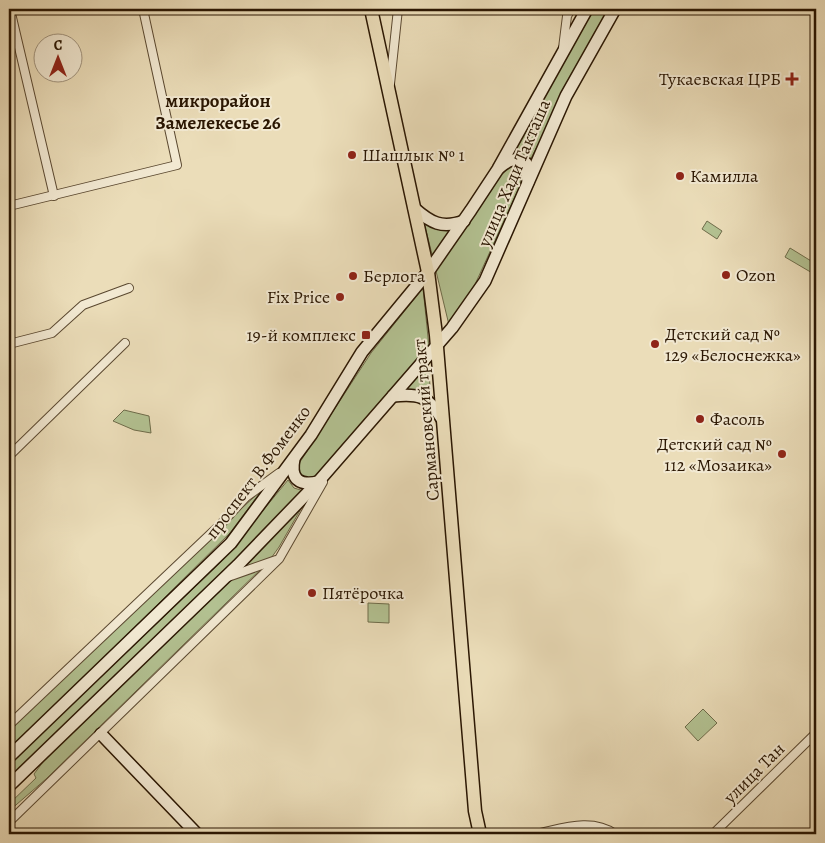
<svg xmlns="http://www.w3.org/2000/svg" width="825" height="843" font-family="Alegreya,serif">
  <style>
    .green { fill: #b3c292; stroke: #6e6c4a }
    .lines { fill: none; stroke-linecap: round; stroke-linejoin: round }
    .street-casing { stroke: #5a4830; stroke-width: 10 }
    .secondary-casing { stroke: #2a1602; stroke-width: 14 }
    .primary-casing { stroke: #2a1602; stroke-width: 15 }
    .street { stroke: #f2e9d2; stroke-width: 8 }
    .secondary { stroke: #f2e9d2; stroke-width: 11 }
    .primary { stroke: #ebddb9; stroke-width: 12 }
    .poi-dot { fill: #8f2418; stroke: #f2e9d2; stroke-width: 2 }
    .labels { text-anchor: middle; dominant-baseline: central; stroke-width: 4; stroke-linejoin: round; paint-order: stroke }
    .poi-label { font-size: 18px; fill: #2a1602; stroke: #f2e9d2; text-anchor: start }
    .street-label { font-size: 18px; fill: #2a1602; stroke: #f2e9d2 }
    .neighbourhood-label { font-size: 19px; font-weight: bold; fill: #2a1602; stroke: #f2e9d2 }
  </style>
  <rect width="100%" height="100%" fill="#ebddb9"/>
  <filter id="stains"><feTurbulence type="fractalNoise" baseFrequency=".004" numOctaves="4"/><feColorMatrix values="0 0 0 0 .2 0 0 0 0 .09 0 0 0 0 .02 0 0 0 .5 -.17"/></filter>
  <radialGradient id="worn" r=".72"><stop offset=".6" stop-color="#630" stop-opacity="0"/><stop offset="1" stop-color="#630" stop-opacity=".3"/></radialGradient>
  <g class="green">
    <polygon points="594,9 609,9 529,162 513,153"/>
    <polygon points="514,165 522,172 520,186 472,291 449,325 436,271 503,171"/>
    <polygon points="707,221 722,231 717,239 702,229"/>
    <polygon points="424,223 440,230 452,229 433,258"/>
    <polygon points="790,248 816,264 814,274 785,257"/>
    <polygon points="423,288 429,347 313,481 305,481 296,469 300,462 371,353"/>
    <polygon points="428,361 431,398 402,391"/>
    <polygon points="124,410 149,416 151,433 134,430 113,421"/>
    <polygon points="288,480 294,488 304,491 243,556 9,779 9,765 220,563"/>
    <polygon points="262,490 230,533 9,751 9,729 194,551"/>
    <polygon points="302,507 279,547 269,561 46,779 9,811 9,804 36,778 34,774 49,754"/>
    <polygon points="368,603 389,604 389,623 368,622"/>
    <polygon points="703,709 717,723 698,741 685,727"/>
  </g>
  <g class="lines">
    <defs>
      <g id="street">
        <polyline points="10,9 54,196"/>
        <polyline points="563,48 567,16 571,9"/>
        <polyline points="390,84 398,9"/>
        <polyline points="9,206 177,165 143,9"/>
        <polyline points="9,344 52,333 83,305 129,288"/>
        <polyline points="9,456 125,343"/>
        <polyline points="228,577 276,560"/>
        <polyline points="9,725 220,525 246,497 279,473"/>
        <polyline points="9,822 279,559 323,482"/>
        <path d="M535,834C561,829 591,817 615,834"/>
        <polyline points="713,834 816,733"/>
      </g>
      <g id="secondary">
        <path d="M499,168C508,160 515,157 526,163L528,182"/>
        <path d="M414,208C431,223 442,229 464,221"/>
        <path d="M393,396C419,393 428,396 442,419"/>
        <path d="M294,459C290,479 299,486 318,482"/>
        <polyline points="101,734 197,834"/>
        <polyline points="9,757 231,543 311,435 362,352 428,272 471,210 498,169 587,9"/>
        <polyline points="9,786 238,565 318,482 452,328 485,281 566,96 615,9"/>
      </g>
      <polyline id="primary" points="371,9 428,272 436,335 475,811 480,834"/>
    </defs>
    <use href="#street" class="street-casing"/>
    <use href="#secondary" class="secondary-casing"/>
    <use href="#primary" class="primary-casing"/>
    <use href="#street" class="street"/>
    <use href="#secondary" class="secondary"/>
    <use href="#primary" class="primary"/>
  </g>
  <g class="poi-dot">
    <path d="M789.5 71.5h5v5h5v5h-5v5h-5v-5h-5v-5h5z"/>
    <circle cx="352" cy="155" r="5"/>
    <circle cx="680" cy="176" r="5"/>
    <circle cx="726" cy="275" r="5"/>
    <circle cx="353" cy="276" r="5"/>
    <circle cx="340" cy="297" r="5"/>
    <rect x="361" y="330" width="10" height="10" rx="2.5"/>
    <circle cx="655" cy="344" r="5"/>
    <circle cx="700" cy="419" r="5"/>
    <circle cx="782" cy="454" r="5"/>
    <circle cx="312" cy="593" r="5"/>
  </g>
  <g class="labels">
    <g class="poi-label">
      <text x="781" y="79" text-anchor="end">Тукаевская ЦРБ</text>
      <text x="362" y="155">Шашлык № 1</text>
      <text x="690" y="176">Камилла</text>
      <text x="736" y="275">Ozon</text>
      <text x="363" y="276">Берлога</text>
      <text x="330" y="297" text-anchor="end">Fix Price</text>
      <text x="665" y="334">Детский сад №<tspan x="665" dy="21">129 «Белоснежка»</tspan></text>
      <text x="356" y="335" text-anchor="end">19-й комплекс</text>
      <text x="710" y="419">Фасоль</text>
      <text x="772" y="444" text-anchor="end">Детский сад №<tspan x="772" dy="21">112 «Мозаика»</tspan></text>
      <text x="322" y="593">Пятёрочка</text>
    </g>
    <g class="street-label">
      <text transform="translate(514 173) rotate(-67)">улица Хади Такташа</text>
      <text transform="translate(426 420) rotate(-95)">Сармановский тракт</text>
      <text transform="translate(258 472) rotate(-53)">проспект В.Фоменко</text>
      <text transform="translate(754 773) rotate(-45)">улица Тан</text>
    </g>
    <g class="neighbourhood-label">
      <text x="218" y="101">микрорайон<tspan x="218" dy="22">Замелекесье 26</tspan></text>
    </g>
  </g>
  <rect width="825" height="843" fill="none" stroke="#ebddb9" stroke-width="30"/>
  <rect x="10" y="10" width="805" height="823" fill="none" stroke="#2a1602" stroke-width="2.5"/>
  <rect x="15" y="15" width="795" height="813" fill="none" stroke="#2a1602"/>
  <g transform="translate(58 58)"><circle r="24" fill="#f2e9d2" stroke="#a2957f"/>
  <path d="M0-4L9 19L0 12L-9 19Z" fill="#8f2418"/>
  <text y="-8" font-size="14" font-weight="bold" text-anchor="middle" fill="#2a1602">С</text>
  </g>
  <rect width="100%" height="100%" filter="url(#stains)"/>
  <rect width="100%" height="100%" fill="url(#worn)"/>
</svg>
